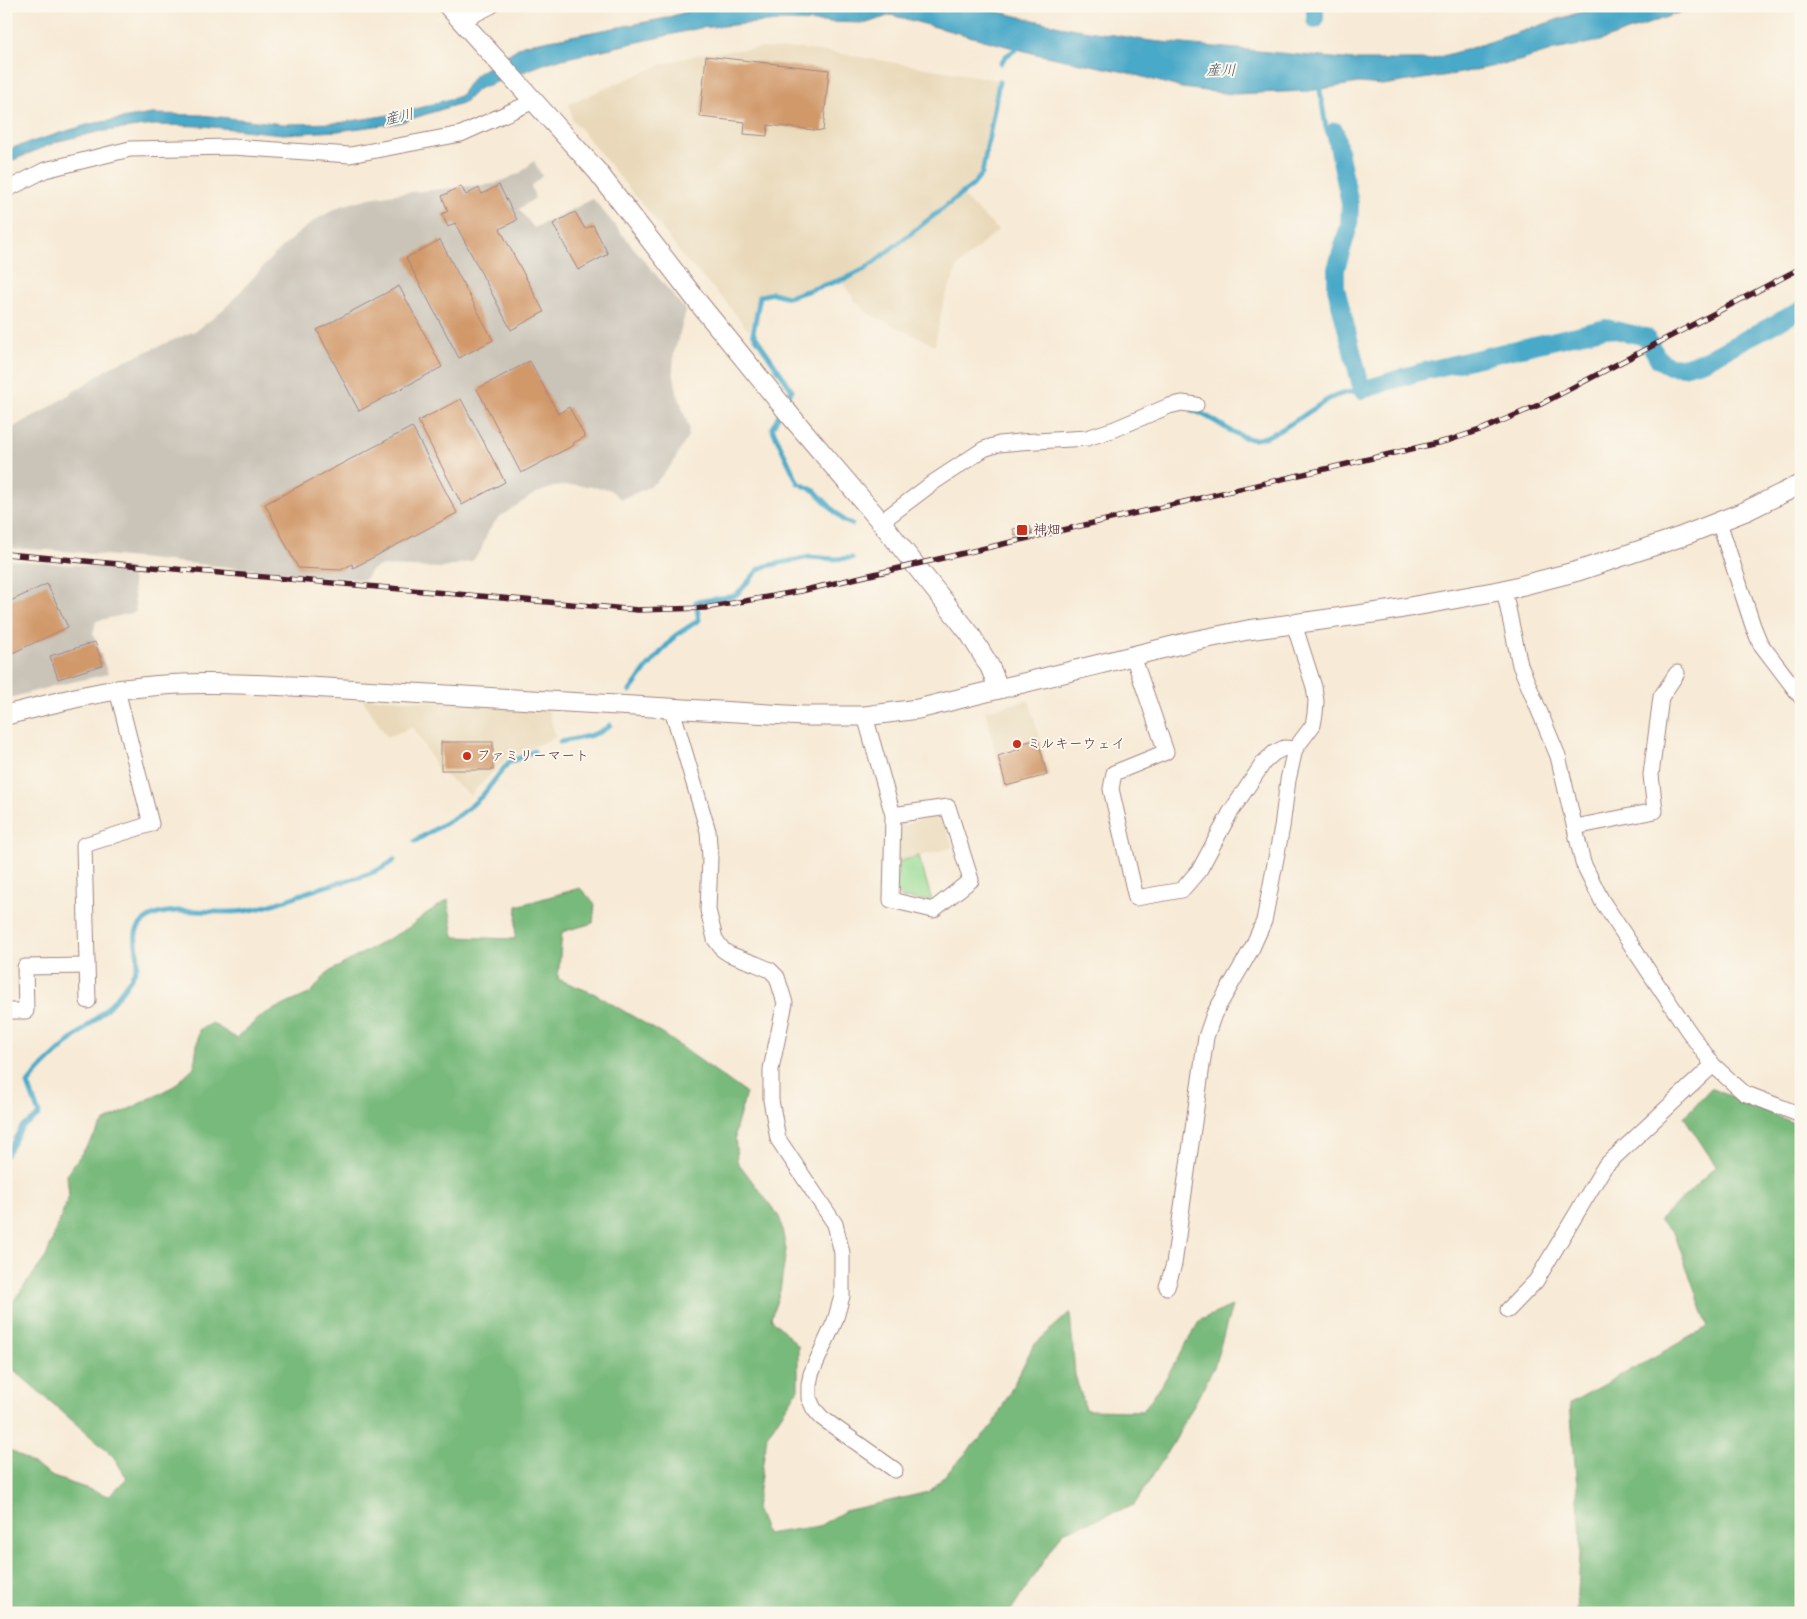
<svg xmlns="http://www.w3.org/2000/svg" width="1807" height="1619" font-family="'Architects Daughter','Klee One',sans-serif">
  <style>
    .built { fill: #e9d9ba }
    .industrial { fill: #c9c3b8 }
    .green { fill: #96da92; stroke: #707c5e }
    .forest { fill: #78ba7c; stroke: #616c54 }
    .water { fill: #48a9c8; stroke: #49647a }
    .lines { fill: none; stroke-linecap: round; stroke-linejoin: round }
    .stream { stroke: #48a9c8; stroke-width: 5 }
    .canal { stroke: #48a9c8; stroke-width: 18 }
    .building { fill: #d1996b }
    .minor-casing { stroke: #a08480; stroke-width: 17 }
    .tertiary-casing { stroke: #a08480; stroke-width: 21 }
    .minor { stroke: #fff; stroke-width: 15 }
    .tertiary { stroke: #fff; stroke-width: 19 }
    .rail-casing { stroke: #4a1f2b; stroke-width: 5.5 }
    .rail { stroke: #fbf7ec; stroke-width: 4; stroke-dasharray: 11; stroke-linecap: butt }
    .poi-dot { fill: #c8321e; stroke: #fbf7ec; stroke-width: 2 }
    .labels { text-anchor: middle; dominant-baseline: central; stroke-width: 4; stroke-linejoin: round; paint-order: stroke }
    .poi-label { font-size: 14px; fill: #4a1f2b; stroke: #fbf7ec; text-anchor: start }
    .water-label { font-size: 15px; font-style: italic; fill: #49566a; stroke: #fbf7ec }
  </style>
  <rect width="100%" height="100%" fill="#fbf7ec"/>
  <filter id="ink" filterUnits="userSpaceOnUse"><feTurbulence type="fractalNoise" baseFrequency=".02" numOctaves="2"/><feDisplacementMap in="SourceGraphic" scale="10" xChannelSelector="R" yChannelSelector="G"/><feConvolveMatrix kernelMatrix="1 2 1 2 8 2 1 2 1" color-interpolation-filters="sRGB"/></filter>
  <filter id="wash" filterUnits="userSpaceOnUse"><feTurbulence type="fractalNoise" baseFrequency=".0096" numOctaves="4" result="noise"/><feDisplacementMap in="SourceGraphic" scale="20" xChannelSelector="R" yChannelSelector="G"/><feGaussianBlur stdDeviation="1.12" result="paint"/><feColorMatrix in="noise" values="0 0 0 0 0 0 0 0 0 0 0 0 0 0 0 0 0 1.4 0 .05"/><feComposite in="paint" operator="in"/></filter>
  <g filter="url(#wash)">
    <rect width="100%" height="100%" fill="#f7ead6"/>
    <g class="built">
      <polygon points="763,48 800,49 836,53 998,80 982,168 979,175 959,193 998,230 958,266 943,303 935,345 869,314 856,302 839,278 788,294 774,291 759,295 749,331 726,302 683,257 660,226 572,119 569,104 663,64 703,53"/>
      <polygon points="362,698 547,707 556,737 507,758 470,795 439,771 413,727 387,737"/>
      <polygon points="1029,700 1050,776 1005,788 985,711"/>
      <polygon points="934,816 944,821 953,847 898,862 900,826"/>
    </g>
    <g class="industrial">
      <polygon points="534,161 542,176 531,186 535,198 519,209 534,228 593,199 686,311 674,353 673,371 677,392 689,428 688,436 673,463 656,482 643,490 621,499 609,489 577,485 557,486 534,494 498,518 489,530 480,552 472,561 443,568 380,566 371,570 364,580 64,551 6,548 6,431 47,409 114,365 195,331 212,319 229,304 274,255 297,234 317,219 341,206 370,198 402,193 494,184 520,173"/>
      <polygon points="6,560 131,569 136,612 96,621 93,634 108,674 53,686 6,699"/>
    </g>
    <polygon class="green" points="919,856 932,901 902,898 896,889 898,862"/>
    <g class="forest">
      <polygon points="580,888 595,904 593,923 562,932 558,979 595,994 666,1036 746,1093 735,1132 737,1161 780,1218 786,1250 780,1291 771,1318 798,1346 798,1389 767,1436 756,1508 766,1534 819,1526 845,1511 929,1492 994,1424 1033,1346 1070,1312 1075,1375 1086,1410 1143,1411 1168,1375 1200,1320 1232,1306 1214,1367 1173,1444 1134,1505 1063,1532 1009,1613 6,1613 6,1447 53,1477 109,1496 127,1478 113,1456 6,1363 6,1311 46,1257 69,1196 67,1174 104,1122 174,1086 194,1067 199,1030 212,1023 236,1038 264,1014 311,993 327,973 408,928 427,913 448,900 454,937 515,939 517,906"/>
      <polygon points="1711,1088 1801,1126 1801,1152 1795,1168 1801,1173 1801,1613 1577,1613 1581,1535 1570,1403 1708,1327 1674,1232 1659,1221 1716,1166 1684,1117"/>
    </g>
    <polygon class="water" points="706,6 973,6 1064,27 1151,41 1354,60 1428,60 1471,48 1599,6 1698,6 1600,41 1554,50 1519,61 1456,74 1382,85 1359,83 1308,91 1232,94 1182,88 1125,72 1036,54 891,15 867,23 777,21 700,28 549,62 478,89 465,102 398,123 338,131 283,134 202,126 154,125 97,132 59,141 6,163 6,151 15,147 90,124 152,114 201,115 284,124 338,123 402,113 460,96 474,76 523,45 662,19"/>
    <g class="lines">
      <g class="stream">
        <polyline points="1001,63 1006,56 1021,46"/>
        <polyline points="1319,84 1326,128 1328,133 1336,136"/>
        <polyline points="785,403 792,390 753,333 760,296 773,293 788,297 847,278 865,269 973,185 982,174 999,82"/>
        <path d="M1192,410C1213,416 1230,435 1251,439C1271,442 1311,409 1329,399C1339,393 1351,392 1362,390"/>
        <polyline points="781,411 772,428 798,483 815,491 844,521 852,524"/>
        <polyline points="630,691 646,669 676,635 699,620 696,602 734,596 741,590 758,570 766,566 810,557 833,559 852,558"/>
        <path d="M560,742C576,738 598,737 610,725"/>
        <polyline points="415,841 459,815 472,805 482,796 508,763 534,751"/>
        <path d="M6,1155L22,1127L37,1117L39,1114L28,1084L31,1080C62,1041 111,1016 135,971C145,950 122,933 150,917C170,906 211,913 233,912C263,911 288,898 317,889C343,880 372,878 394,860"/>
      </g>
      <g class="canal">
        <polyline points="1315,20 1315,6"/>
        <polyline points="1335,131 1350,204 1349,226 1336,269 1336,288 1362,390 1420,372 1606,328 1646,337 1659,360 1670,366 1683,367 1704,361 1801,310"/>
      </g>
    </g>
    <g id="blocks">
      <g class="building">
        <polygon points="706,56 829,70 823,131 768,125 767,136 744,134 745,122 700,117"/>
        <polygon points="499,185 517,220 500,229 544,312 511,330 455,223 448,227 442,214 448,211 442,196 461,186 466,195 479,188 482,194"/>
        <polygon points="575,212 585,229 593,225 608,254 578,270 553,224"/>
        <polygon points="440,240 493,340 459,358 406,258"/>
        <polygon points="399,286 442,367 359,411 317,330"/>
        <polygon points="530,361 558,414 569,407 585,437 573,443 574,445 521,473 477,389"/>
        <polygon points="461,399 505,482 462,505 418,421"/>
        <polygon points="412,427 457,513 353,568 352,564 341,570 298,568 265,504"/>
        <polygon points="1030,526 1032,533 1015,536 1013,529"/>
        <polygon points="47,584 68,627 6,656 6,603"/>
        <polygon points="95,642 103,665 58,679 50,656"/>
        <polygon points="1038,739 1047,775 1006,786 998,756 1020,749 1019,744"/>
        <rect x="441" y="742" width="52" height="28"/>
      </g>
    </g>
  </g>
  <g filter="url(#ink)">
    <use href="#blocks" fill-opacity="0" stroke="#a08480" stroke-width="1"/>
    <g class="lines">
      <defs>
        <g id="minor">
          <polyline points="461,21 491,6"/>
          <polyline points="6,190 45,170 130,149 232,147 350,155 461,134 534,101"/>
          <polyline points="881,522 934,482 984,449 999,444 1020,442 1087,438 1115,429 1169,406 1182,403 1196,405"/>
          <polyline points="1719,522 1753,626 1760,643 1801,697"/>
          <polyline points="1504,590 1520,665 1558,756 1583,863 1602,901 1687,1029 1713,1065 1744,1093 1801,1115"/>
          <polyline points="1133,656 1166,752 1114,773 1111,789 1136,898 1182,890 1200,869 1230,813 1264,762 1274,753 1284,748 1295,749"/>
          <polyline points="672,709 708,831 710,858 708,910 715,939 723,950 729,954 756,964 770,970 777,977 785,1003 771,1069 771,1100 778,1139 835,1224 842,1253 842,1296 835,1321 811,1374 809,1385 809,1398 814,1409 822,1418 895,1470"/>
          <polyline points="865,716 893,815 891,900 933,910 971,880 948,807 893,815"/>
          <polyline points="1575,827 1655,811 1651,775 1661,697 1677,673"/>
          <polyline points="88,1001 84,845 151,824 117,690"/>
          <polyline points="6,1011 26,1011 25,967 86,966"/>
          <polyline points="1167,1287 1174,1264 1206,1037 1214,1014 1252,948 1264,921 1282,827 1288,780 1295,749 1313,725 1315,714 1316,701 1314,687 1294,624"/>
          <polyline points="1508,1310 1536,1281 1605,1166 1713,1065"/>
        </g>
        <g id="tertiary">
          <polyline points="448,6 597,171 701,306 789,414 881,522 970,634 990,667 999,689"/>
          <path d="M6,715C51,704 96,691 142,687C191,681 242,684 292,686L804,716H865L918,709L1193,641L1248,630L1387,611L1504,590L1578,571L1680,537L1746,511L1801,484"/>
        </g>
      </defs>
      <use href="#minor" class="minor-casing"/>
      <use href="#tertiary" class="tertiary-casing"/>
      <use href="#minor" class="minor"/>
      <use href="#tertiary" class="tertiary"/>
      <defs>
        <polyline id="rail" points="6,554 638,610 705,608 801,591 1450,440 1483,429 1541,404 1801,268"/>
      </defs>
      <use href="#rail" class="rail-casing"/>
      <use href="#rail" class="rail"/>
    </g>
  </g>
  <g class="poi-dot">
    <rect x="1016" y="524" width="12" height="12" rx="2.5"/>
    <circle cx="1017" cy="744" r="5"/>
    <circle cx="467" cy="756" r="5"/>
  </g>
  <g class="labels">
    <g class="poi-label">
      <text x="1033" y="530">神畑</text>
      <text x="1027" y="744">ミルキーウェイ</text>
      <text x="477" y="756">ファミリーマート</text>
    </g>
    <g class="water-label">
      <text x="1221" y="70">産川</text>
      <text transform="translate(399 117) rotate(-13)">産川</text>
    </g>
  </g>
  <rect width="1807" height="1619" fill="none" stroke="#fbf7ec" stroke-width="25"/>
</svg>
